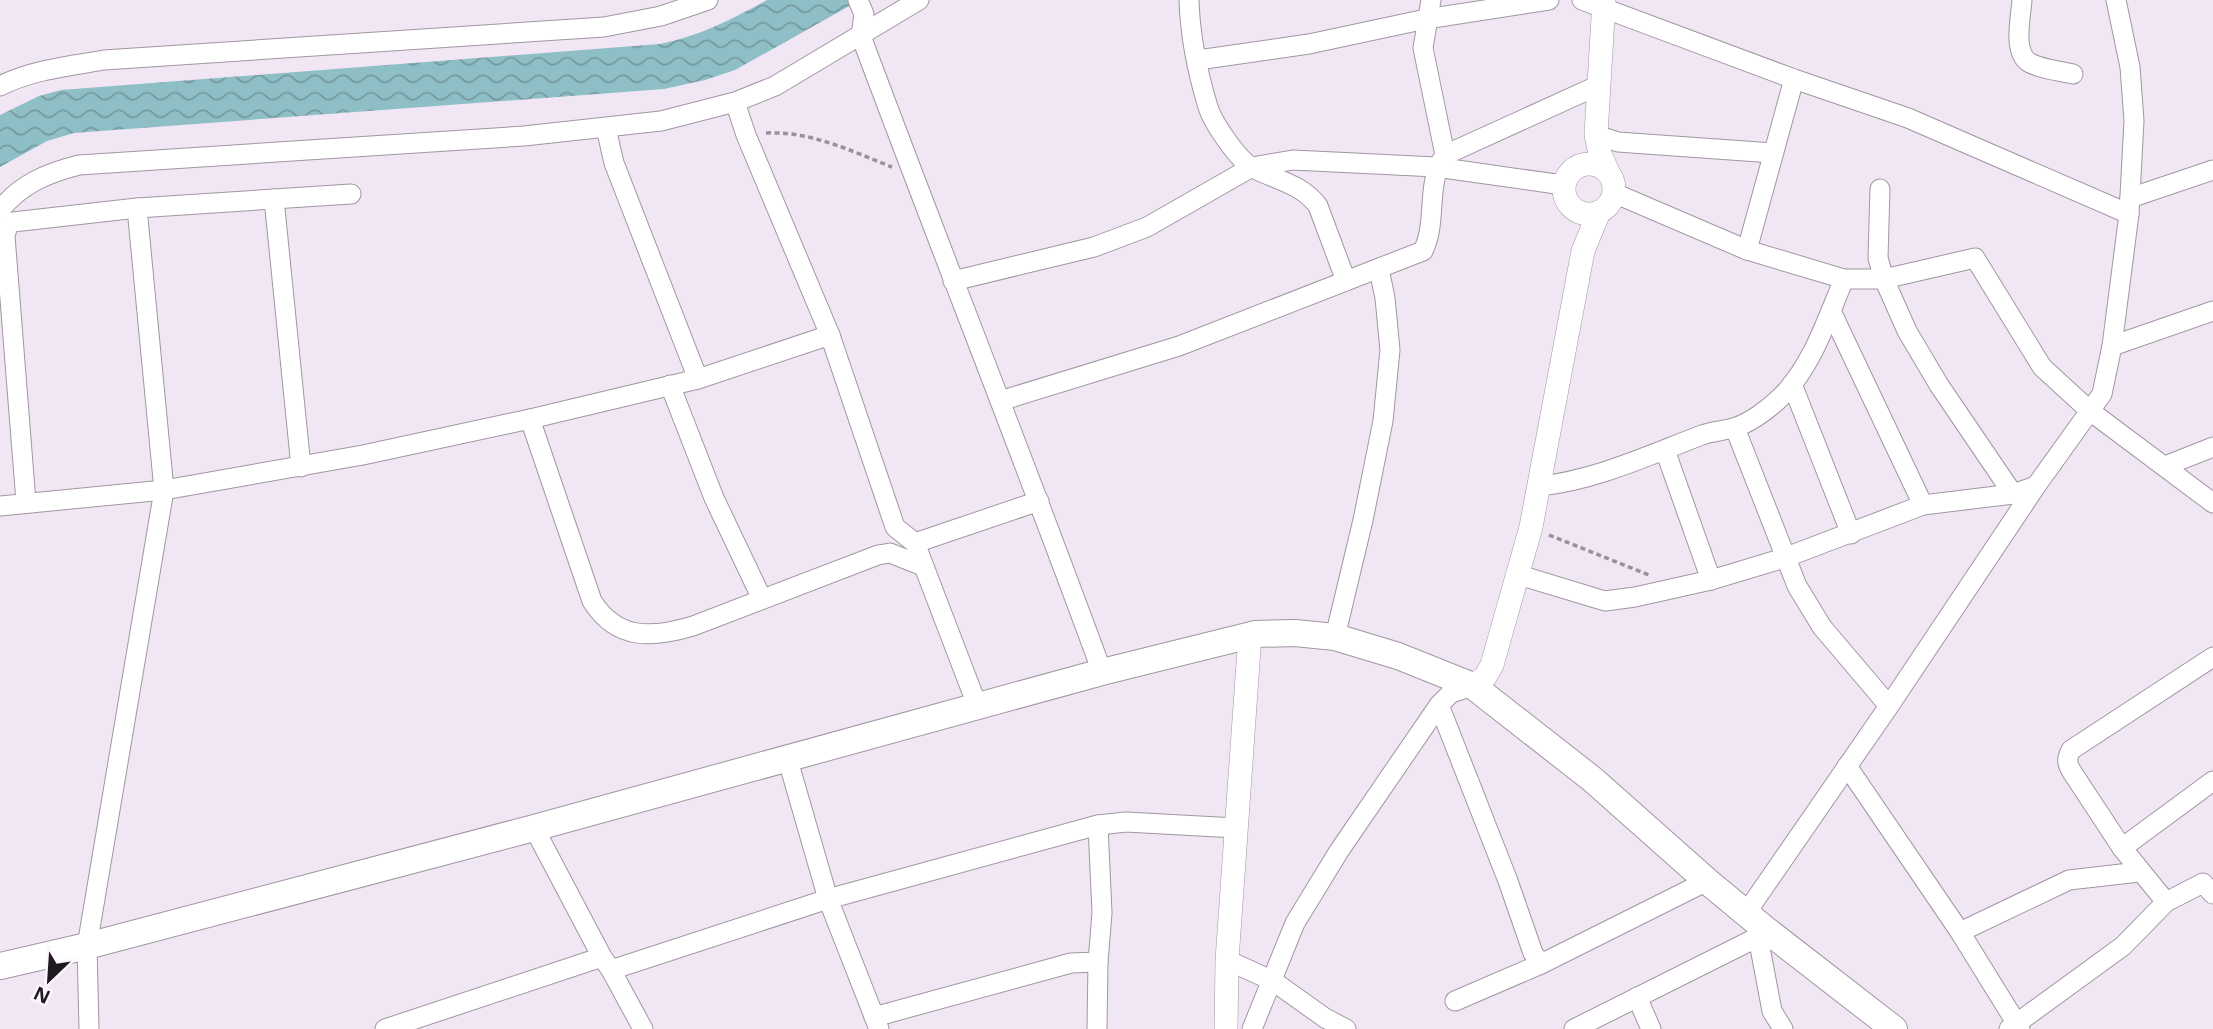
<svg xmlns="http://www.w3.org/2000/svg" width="2213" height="1029" font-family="'Noto Sans',sans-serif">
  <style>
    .water { fill: url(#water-waves) }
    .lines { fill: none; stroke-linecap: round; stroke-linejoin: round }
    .minor-casing { stroke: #a196a2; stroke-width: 21 }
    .tertiary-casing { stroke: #a196a2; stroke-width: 24 }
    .secondary-casing { stroke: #a196a2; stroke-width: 28 }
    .path { stroke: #99909a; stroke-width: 3.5; stroke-dasharray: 5 3.5; stroke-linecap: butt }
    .minor { stroke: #fff; stroke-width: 19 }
    .tertiary { stroke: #fff; stroke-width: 23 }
    .secondary { stroke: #fff; stroke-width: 26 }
  </style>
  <defs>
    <pattern id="water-waves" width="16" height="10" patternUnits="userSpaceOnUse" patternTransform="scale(1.75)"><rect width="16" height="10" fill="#8fbfc6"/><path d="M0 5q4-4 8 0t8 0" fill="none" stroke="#749aa0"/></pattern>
  </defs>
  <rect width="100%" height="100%" fill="#f1e6f3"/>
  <path class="water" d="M767,0H860L735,70L705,80L664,89L74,133L47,141L0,167V115L39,96L61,90L660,44C699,36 732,19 767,0Z"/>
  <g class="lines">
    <defs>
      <g id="minor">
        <path d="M858,0L864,14L861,36C940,248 1024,459 1102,672"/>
        <path d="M1189,0C1190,35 1198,74 1208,107C1213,123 1238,160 1253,168C1276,180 1302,184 1318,206L1346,281"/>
        <polyline points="1431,0 1423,48 1445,155"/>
        <polyline points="1582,0 1794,79 1908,118 2129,214"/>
        <path d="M2022,0C2021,17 2012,53 2030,63C2041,69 2060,71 2073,74"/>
        <polyline points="1198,60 1309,44 1426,19 1549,0"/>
        <path d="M0,86C31,70 69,66 104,60L604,27L661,16L708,0"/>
        <polyline points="735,102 746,135 830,335 895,527 915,543 977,705"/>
        <polyline points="606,128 614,163 698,379"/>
        <polyline points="1596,135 1618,142 1773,153"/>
        <polyline points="1880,189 1878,258 1884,279 1907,331 1939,385 2013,494"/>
        <polyline points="1614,193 1747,250 1844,279 1884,279 1975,258 2042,367 2090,411 2213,503"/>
        <polyline points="2130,198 2213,170"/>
        <polyline points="274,199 301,467"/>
        <path d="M0,210C21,184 47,173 79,165L524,136L661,121L735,102L775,86L919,0"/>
        <polyline points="1747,250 1794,79"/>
        <polyline points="953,281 1094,247 1147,227 1252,167 1293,160 1436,167 1563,185"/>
        <polyline points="1831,311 1923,505"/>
        <polyline points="2112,346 2213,311"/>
        <polyline points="1792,384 1851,534"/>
        <polyline points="670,385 714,498 762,599"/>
        <path d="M1000,401L1179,346L1423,251C1438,221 1425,183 1445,155L1599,85"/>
        <path d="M530,419L592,601C617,641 653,638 693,626L878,555L890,553L923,566"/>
        <polyline points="1735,428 1797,586 1822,627 1889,706"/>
        <polyline points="1665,450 1711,580"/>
        <polyline points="2165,466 2213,447"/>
        <path d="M1540,486C1596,480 1649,455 1702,435C1712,431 1723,431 1733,428C1749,424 1770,408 1782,396C1813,364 1827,319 1844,279"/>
        <polyline points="26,502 5,236 8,225 13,222 137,208 351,194"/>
        <polyline points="0,506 164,490 363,455 530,419 698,379 830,335"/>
        <polyline points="915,543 1039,501"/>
        <polyline points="1519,575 1605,601 1635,597 1711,580 1784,558 1923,505 2013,494 2036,486"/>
        <polyline points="1335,637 1363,520 1383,421 1390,350 1385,298 1379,269"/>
        <polyline points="1439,705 1508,881 1533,953 1541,964 1707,881"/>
        <polyline points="787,757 828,899 879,1029"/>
        <polyline points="1847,766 1960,932 2020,1029"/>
        <polyline points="534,828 602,957 611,970 643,1029"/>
        <polyline points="2122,848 2213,781"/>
        <path d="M2166,902L2122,848L2072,772C2067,764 2066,759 2071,750L2213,657"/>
        <polyline points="1746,913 1889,706 2036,486 2102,394 2112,346 2129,214 2134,121 2130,67 2116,0"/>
        <polyline points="1960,932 2069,880 2139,872"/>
        <polyline points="1758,937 1772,1011 1783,1029"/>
        <polyline points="1227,960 1273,981 1325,1018 1346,1029"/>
        <polyline points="611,970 828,899 1098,825 1126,822 1236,828"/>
        <polyline points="1637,997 1651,1029"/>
        <polyline points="1455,1001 1541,964"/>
        <polyline points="874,1017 1071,963 1098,962"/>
        <polyline points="89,1029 87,946 164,490 137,208"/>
        <polyline points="385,1029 602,957"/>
        <polyline points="1097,1029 1098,962 1102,913 1098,825"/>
        <polyline points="1252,1029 1295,923 1339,851 1439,705 1451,693 1473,686"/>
        <polyline points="1574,1029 1758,937 1765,929"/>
        <polyline points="2009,1029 2123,946 2166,902 2203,883 2213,894"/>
      </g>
      <g id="tertiary">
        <polyline points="1604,0 1596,135 1600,154 1608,172"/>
        <circle cx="1589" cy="189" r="25"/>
        <polyline points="1473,686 1485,677 1492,665 1531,527 1583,251 1599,212"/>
        <polyline points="1226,1029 1227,960 1250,635"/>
      </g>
      <polyline id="secondary" points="0,966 87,946 534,828 1102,672 1255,634 1295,633 1335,637 1398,656 1473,686 1592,779 1707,881 1765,929 1894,1029"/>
    </defs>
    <use href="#minor" class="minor-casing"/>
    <use href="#tertiary" class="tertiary-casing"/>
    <use href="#secondary" class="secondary-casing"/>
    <g class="path">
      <path d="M766,133C811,131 851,151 892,167"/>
      <polyline points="1549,535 1649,575"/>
    </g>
    <use href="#minor" class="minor"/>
    <use href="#tertiary" class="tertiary"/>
    <use href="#secondary" class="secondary"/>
  </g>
  <g transform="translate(49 980) rotate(205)" stroke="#fdf4fe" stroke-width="5" paint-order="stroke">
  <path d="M0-5L12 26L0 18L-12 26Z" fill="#1d191e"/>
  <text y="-10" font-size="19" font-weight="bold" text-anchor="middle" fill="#1d191e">N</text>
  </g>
</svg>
